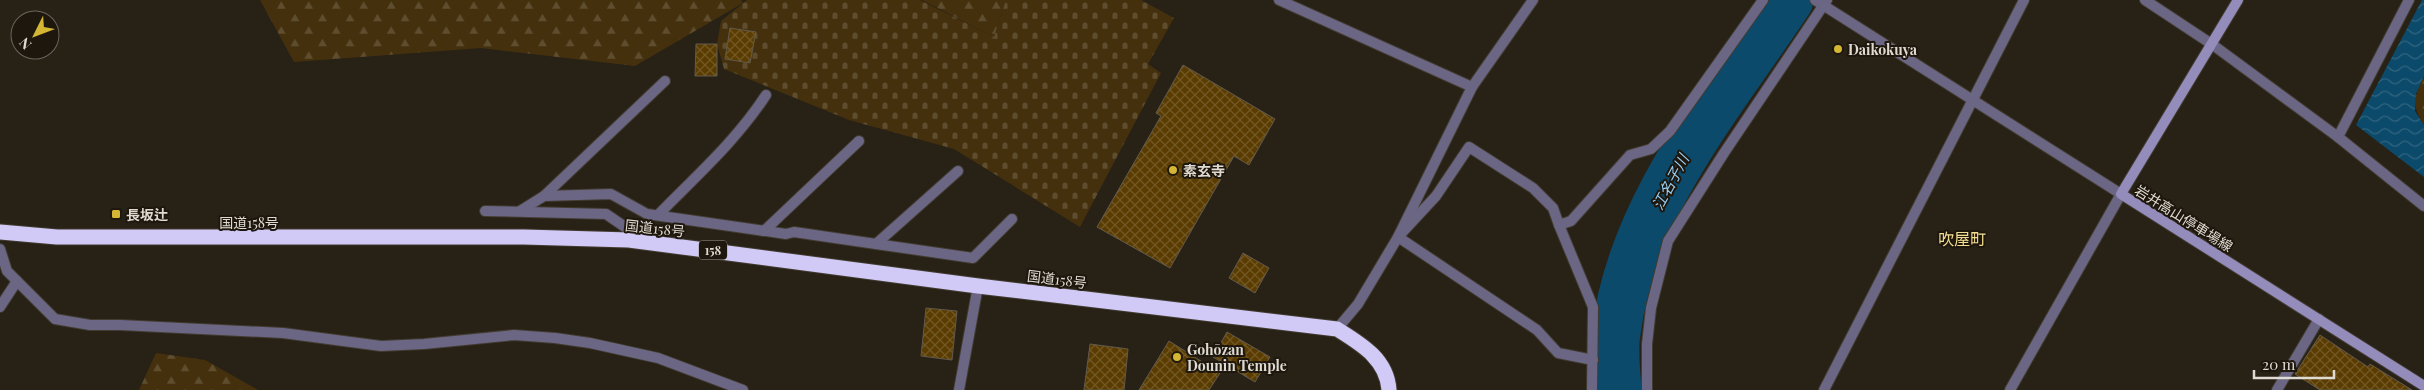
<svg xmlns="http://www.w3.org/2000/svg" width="2424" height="390" font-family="'Playfair Display','Noto Sans JP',serif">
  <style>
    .forest { fill: url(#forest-firs) }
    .cemetery { fill: url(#cemetery-stones) }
    .water { fill: url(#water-waves) }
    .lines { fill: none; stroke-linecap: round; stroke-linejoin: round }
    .river { stroke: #0c4a6b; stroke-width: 49 }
    .building { fill: url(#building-cross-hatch); stroke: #635a4e }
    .lane-casing { stroke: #423b30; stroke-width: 12 }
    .street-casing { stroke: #423b30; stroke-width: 12 }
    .secondary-casing { stroke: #423b30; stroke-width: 12 }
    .highway-casing { stroke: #423b30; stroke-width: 17 }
    .lane { stroke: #6a6683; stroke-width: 10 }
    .street { stroke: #6a6683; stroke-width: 10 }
    .secondary { stroke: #948cbb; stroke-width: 10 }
    .highway { stroke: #d1caf6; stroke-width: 15 }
    .poi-dot { fill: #d5b534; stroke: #1e170d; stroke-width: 2 }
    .labels { text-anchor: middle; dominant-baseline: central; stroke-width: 4; stroke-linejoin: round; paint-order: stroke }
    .shield { fill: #1e170d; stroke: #a5a098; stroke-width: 1 }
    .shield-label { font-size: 12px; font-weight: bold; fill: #dfdbd3 }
    .poi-label { font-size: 14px; font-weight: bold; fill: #dfdbd3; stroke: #1e170d; text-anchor: start }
    .street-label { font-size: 14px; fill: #dfdbd3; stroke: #1e170d }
    .water-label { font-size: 15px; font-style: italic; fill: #97cff5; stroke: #1e170d }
    .quarter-label { font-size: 16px; fill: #f3dd90; stroke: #1e170d }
  </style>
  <defs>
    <pattern id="forest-firs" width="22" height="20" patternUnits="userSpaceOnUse" patternTransform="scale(1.25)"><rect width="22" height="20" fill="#44300d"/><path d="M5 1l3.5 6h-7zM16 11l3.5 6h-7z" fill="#5f4d2f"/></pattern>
    <pattern id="cemetery-stones" width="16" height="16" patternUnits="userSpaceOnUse" patternTransform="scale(1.25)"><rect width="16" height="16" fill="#44300d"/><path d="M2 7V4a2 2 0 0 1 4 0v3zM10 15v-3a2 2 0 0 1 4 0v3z" fill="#5f4d2f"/></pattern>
    <pattern id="water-waves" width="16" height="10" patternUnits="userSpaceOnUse" patternTransform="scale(1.25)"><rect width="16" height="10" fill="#0c4a6b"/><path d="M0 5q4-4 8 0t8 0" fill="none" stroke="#2f647f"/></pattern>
    <pattern id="building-cross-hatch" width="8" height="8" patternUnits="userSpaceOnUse" patternTransform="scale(1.25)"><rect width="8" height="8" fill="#5a3c00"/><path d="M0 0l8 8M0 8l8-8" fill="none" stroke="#715824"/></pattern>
  </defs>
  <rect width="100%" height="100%" fill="#282116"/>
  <g class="forest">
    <polygon points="260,0 741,0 743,3 635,66 481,48 294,62"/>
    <polygon points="922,0 1006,0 994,37"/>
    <path d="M2424,76V125C2411,105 2414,97 2424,76Z"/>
    <polygon points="156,353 205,360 258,390 139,390"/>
  </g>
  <polygon class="cemetery" points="747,0 920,0 994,37 1006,0 1141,0 1174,18 1148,64 1161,73 1080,227 954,149 849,120 724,69 717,44 721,21"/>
  <polygon class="water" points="2422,0 2424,0 2424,76 2416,94 2415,111 2424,125 2424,177 2356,125"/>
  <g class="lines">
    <path class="river" d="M1617,390C1616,372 1613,351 1616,333C1632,205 1720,104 1789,0"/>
  </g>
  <g class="building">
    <polygon points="730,28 756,32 750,63 725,59"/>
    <polygon points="696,44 717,44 717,76 695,76"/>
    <polygon points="1183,65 1275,119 1249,165 1234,156 1170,268 1097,227 1161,116 1156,113"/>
    <polygon points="1243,253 1269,268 1255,293 1229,278"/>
    <polygon points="926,308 957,311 952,360 921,356"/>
    <polygon points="1227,332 1270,357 1255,382 1213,357"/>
    <polygon points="2320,335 2368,367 2370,364 2412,390 2320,390 2295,374"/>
    <polygon points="1169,341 1220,373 1209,390 1139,390"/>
    <polygon points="1090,344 1128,349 1124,390 1084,390"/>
  </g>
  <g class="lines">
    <defs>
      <g id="lane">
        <polyline points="1279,0 1472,87"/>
        <polyline points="544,196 665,81"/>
        <polyline points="485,211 606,214 628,229 629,240"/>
        <polyline points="520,211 544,196 611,194 647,214 786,234 794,232 876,244 958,171"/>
        <path d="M658,215C696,176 736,141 766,95"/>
        <polyline points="1559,225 1553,208 1533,188 1469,147 1436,196 1398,237 1537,330 1558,353 1593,360"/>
        <polyline points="764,231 859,141"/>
        <polyline points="876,244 973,258 1012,219"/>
        <polyline points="0,307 17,281"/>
        <polyline points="959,390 978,286"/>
        <polyline points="1592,390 1593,307 1559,225 1571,221 1630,155 1651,149 1670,131 1763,0"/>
        <polyline points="1647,390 1647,344 1651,308 1668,241 1724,153 1827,0"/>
        <polyline points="2277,390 2319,319"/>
      </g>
      <g id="street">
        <polyline points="1815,0 2121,194 2010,390"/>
        <polyline points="2145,0 2213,45 2338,137 2424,206"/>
        <polyline points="2338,137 2409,0"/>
        <polyline points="0,249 7,271 55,319 90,325 120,325 283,333 381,346 424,344 514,335 555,338 590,343 658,358 743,390"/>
        <polyline points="1337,329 1358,304 1398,237 1472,87 1533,0"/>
        <polyline points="1824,390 2024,0"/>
      </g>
      <polyline id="secondary" points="2238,0 2121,194 2424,386"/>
      <path id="highway" d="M0,232L57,237H524L629,240L978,286L1337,329C1361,344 1387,359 1389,390"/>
    </defs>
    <use href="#lane" class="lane-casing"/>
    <use href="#street" class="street-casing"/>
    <use href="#secondary" class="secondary-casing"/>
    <use href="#highway" class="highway-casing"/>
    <use href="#lane" class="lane"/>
    <use href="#street" class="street"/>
    <use href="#secondary" class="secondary"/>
    <use href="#highway" class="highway"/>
  </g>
  <g class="poi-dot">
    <circle cx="1838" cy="49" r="5"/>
    <circle cx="1173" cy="170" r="5"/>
    <rect x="111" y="209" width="10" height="10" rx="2.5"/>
    <circle cx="1177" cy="357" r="5"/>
  </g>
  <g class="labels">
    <rect class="shield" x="699" y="240.5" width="28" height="19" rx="4"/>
    <g class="shield-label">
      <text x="713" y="250">158</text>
    </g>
    <g class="poi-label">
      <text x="1848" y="49">Daikokuya</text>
      <text x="1183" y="170">素玄寺</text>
      <text x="126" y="214">長坂辻</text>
      <text x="1187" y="349">Gohōzan<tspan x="1187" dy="16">Dounin Temple</tspan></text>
    </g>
    <g class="street-label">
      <text transform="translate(2184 218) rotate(32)">岩井高山停車場線</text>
      <text x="249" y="222">国道158号</text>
      <text transform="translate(655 228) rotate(6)">国道158号</text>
      <text transform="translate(1057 279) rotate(7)">国道158号</text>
    </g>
    <g class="water-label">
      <text transform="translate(1670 182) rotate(-62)">江名子川</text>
    </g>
    <g class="quarter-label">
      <text x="1962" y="238">吹屋町</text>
    </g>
  </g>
  <g transform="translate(35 35) rotate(228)"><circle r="24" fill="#1e170d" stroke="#6b655c"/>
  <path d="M0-4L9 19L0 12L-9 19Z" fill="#d5b534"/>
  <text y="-8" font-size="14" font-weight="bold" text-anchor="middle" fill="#dfdbd3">N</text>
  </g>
  <path d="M2254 370v8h80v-8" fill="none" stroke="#dfdbd3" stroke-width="2.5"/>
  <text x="2262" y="370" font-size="15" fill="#dfdbd3" stroke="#1e170d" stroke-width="4" paint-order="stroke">20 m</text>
</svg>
